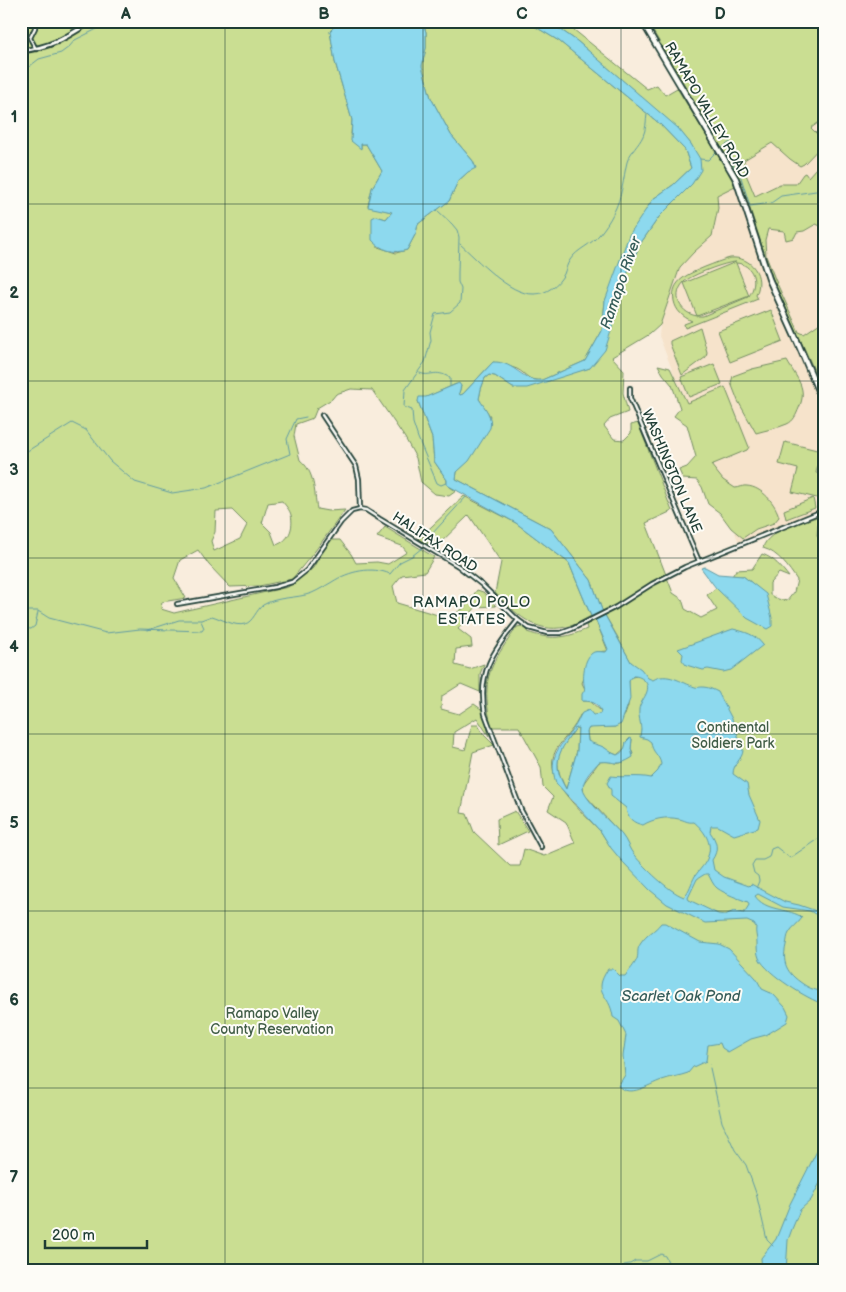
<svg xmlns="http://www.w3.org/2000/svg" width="846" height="1292" font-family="'Balsamiq Sans',sans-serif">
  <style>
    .built { fill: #f6e3cb }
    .green { fill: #cade92; stroke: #748e63; fill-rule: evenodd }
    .water { fill: #8dd9ee; stroke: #619ba4; fill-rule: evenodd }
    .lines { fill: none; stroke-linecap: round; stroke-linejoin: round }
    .stream { stroke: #619ba4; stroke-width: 1 }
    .minor-casing { stroke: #1f3d34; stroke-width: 6 }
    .tertiary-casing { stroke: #1f3d34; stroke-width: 7 }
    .primary-casing { stroke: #1f3d34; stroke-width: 8 }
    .minor { stroke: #fdfcf7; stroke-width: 2.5 }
    .tertiary { stroke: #fdfcf7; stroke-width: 3 }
    .primary { stroke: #fdfcf7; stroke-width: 4.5 }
    .grid { fill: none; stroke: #1f3d34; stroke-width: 1; stroke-opacity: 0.55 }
    .labels { text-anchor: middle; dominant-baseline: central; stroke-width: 4; stroke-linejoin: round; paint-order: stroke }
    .street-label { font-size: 14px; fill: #1f3d34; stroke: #fdfcf7 }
    .park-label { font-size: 14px; fill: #415d47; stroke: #fdfcf7 }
    .water-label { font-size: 15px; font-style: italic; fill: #355c59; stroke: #fdfcf7 }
    .neighbourhood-label { font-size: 15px; letter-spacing: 1px; fill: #1f3d34; stroke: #fdfcf7 }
    .neatline { fill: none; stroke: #1f3d34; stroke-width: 2 }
    .grid-label { font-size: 16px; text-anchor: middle; font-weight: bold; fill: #1f3d34 }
  </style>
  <rect width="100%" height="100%" fill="#f9eddd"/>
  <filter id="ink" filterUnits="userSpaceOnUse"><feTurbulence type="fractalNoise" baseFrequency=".02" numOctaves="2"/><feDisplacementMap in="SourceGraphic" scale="10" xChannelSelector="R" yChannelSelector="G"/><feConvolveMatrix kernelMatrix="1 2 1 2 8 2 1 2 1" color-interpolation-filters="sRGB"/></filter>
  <g filter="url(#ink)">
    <polygon class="built" points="647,21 825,21 825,586 821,587 800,518 739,543 659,336 660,325 708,188 736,173"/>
    <g class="green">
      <path d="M21,21H340L330,31L335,62L352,120L351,134L361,148V144H366L382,171L372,188L368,206L392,212L386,219L376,216L378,247L396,253L407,250L416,233L418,224L449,201L458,181L468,172L473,161L451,135L431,98L422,66L426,48V32L422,21H526L559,41L660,124L685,150L691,168L673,185L653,199L605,301L602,331L585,361L542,380C528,382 527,374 517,369C509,366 501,364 493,362L463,394L460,395L459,393L461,386L456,384L418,401L432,438L434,461L447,480V485L456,491L449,496L435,494L421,482L416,458L405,438L372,390L351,389L336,394L332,399L317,408L313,418L296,424L294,436L300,460C315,472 314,491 317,509L328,511L345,510L315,551L292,579L259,586L230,587L209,565L198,550L180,560L174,578L186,598L162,602L161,609L174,613L288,587L313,568L329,540H340L351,554L356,563L377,562L388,564L407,552L402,546L377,537L385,527L434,557L425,572L402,575L393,586L397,603L448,618L464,608L477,590L483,592L496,606L476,607L458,629L471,639L472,647L456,649L455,665L470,669L484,664L480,674V692L461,684L442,696L441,709L459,714L474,704L484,711L489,736L477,718L454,732L453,747L465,750L472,725H478L484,735L494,745L473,752L461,813L467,814L474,832L510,866H520L524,849L544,856L575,843L566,822L548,810L553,797L543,787L541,767L519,727H491C489,715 486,701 487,689C487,666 505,645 517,627L522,626L528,629L527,632C551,640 563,639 587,629L586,625L594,620L596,621L608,651L595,652L582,683L585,689L582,701H590L601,711L600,714L596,716L580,715C575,729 564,737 556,750C540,779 583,812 601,832L606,840L620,833L584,794L583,784L599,762C618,759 615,771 633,754L631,749L632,739L626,742L625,748L617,755L608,751L605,748L590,743L588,741L587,731L589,728L593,727H615L625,715L628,706L629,681L631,677L638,676L617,636L602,610L591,580L551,529L456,479L457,472L469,460L490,416L479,399L481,389L485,378L489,375L495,376L513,388L590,368L618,309L622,286L640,244L659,217L692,184L691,144L677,128L577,41L548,21H563L647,89L657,85L665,95L677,88L726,168L735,186L717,195L718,208L712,236L694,252L680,267L660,325L650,334L612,357L624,370L623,393L628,412L610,419L604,426L614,439L624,440L631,433V425L638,423L672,511L646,523L673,593L682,599L685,609L701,618L717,610L707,595L716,588L730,600L753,584L743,576H732L736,570L752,569L762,554C774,558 781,567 789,577L779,573L770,583V595L778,599L787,601L794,592L797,580C789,568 778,552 763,548C767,529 808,521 825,514V523L818,524L817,535L825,551V1271H21ZM282,501C285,505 290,510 291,515C294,528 289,541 276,545L271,532L262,523L268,503ZM232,510L247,525L240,539L214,551L211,541L215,532L216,511Z"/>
      <polygon points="647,21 825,21 825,118 811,128 825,142 804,164 800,166 790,159 772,143 744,160 745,172 755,196 780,184 796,184 803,174 805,173 808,177 825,158 825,228 816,224 804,231 797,232 794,238 786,240 784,231 768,229 765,240 766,256 775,279 799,332 804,334 820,323 825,327 825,394 773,280 741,181"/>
      <path d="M730,258C752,256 765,276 756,295L758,299L685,328L684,324L692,321C683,317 676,311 674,301C670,280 689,274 705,267C713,264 722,260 730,258ZM736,262L684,283L697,316L749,296L748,297L703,316C684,318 669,298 684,282C691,275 726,262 736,262ZM736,263C753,264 759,282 749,296Z"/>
      <polygon points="771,310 783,341 730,362 718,331"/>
      <polygon points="700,327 707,352 706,357 682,375 670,344 670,341"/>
      <path d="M787,361C797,379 808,388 799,408C796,415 794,421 787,424C778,428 766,430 756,433L738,401L731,383L733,376L752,369Z"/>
      <polygon points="714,364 722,384 689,397 681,377"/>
      <path d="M658,365L670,368L687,403L725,387L749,447L747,450L711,465L723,480L735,488C740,488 743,485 747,486C762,487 776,504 779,517L774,523L756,529L743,538L731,528L720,513L708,504L702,487L697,480L683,479L679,470L687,467L696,457L687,425L674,416L680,408L672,385L663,374Z"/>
      <polygon points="785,442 821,451 816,473 825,475 825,500 792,492 798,469 779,464"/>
      <path d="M464,496L516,523L569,563L591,616C583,620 574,626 566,627C534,634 516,613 495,593L501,562L469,515L438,545L416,541Z"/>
      <polygon points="813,498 815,508 786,519 784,510"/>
      <path d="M576,728H578L577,751L566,789C551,759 558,753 576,728Z"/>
      <polygon points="515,811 528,831 498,845 497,819"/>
    </g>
    <g class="water">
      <path d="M340,21H422L426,32V48L422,66L431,98L451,135L473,161L476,168L468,172L458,181L449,201L418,224L416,233L407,250C394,254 381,250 372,240V218L376,216L386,219L392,212L368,207L372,188L382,171L366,144H361V149L351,141L352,120L335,62L330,31Z"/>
      <path d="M526,21H548L577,41L678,128L691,144L700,159L701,170L692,184L659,217L640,244L622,286L618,309L605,350L590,368L527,388H513L495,376L489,375L485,378L481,389L479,399C485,408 493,417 490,428L469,461L457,472L456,479L551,529L591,580L602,610L631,662L641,669L648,678L653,680C667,671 682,683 695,687C699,688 698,687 703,687C708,687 714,690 718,692L732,719L743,750C743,759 733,763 733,774L747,784L749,795L760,820L758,828L734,835L718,826H711L710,832C717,841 719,850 712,860L714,870L724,877L749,886L751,884L785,902L799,905L825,914V920L810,911L783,907L758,894L755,896C765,911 786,908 800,916L802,918C798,924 792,927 789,933C787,936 787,941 786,945C781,966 789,975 806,986C812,990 819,990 825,993V1005C806,998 768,975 759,958C757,953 757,948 757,942C757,937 755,933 756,927L754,924L747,921L705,923L667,904L650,890L621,860L611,848L601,832L556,783C547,754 561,747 575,726C578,722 579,717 582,713L589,710L593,715L600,714L601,711C597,702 590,701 582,701V694L585,689C582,680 583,657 594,652C597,651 603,652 606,652L608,649L596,621L591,616L569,563L516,523L447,485V480L434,461L432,438L418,401L419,397H426L459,383L461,386L459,393L460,395L463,394L493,362C515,361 523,383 542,380L585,361L602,331L605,301L629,235L653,199L673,185L691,168L685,150L660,124L559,41ZM633,676C638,676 640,677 644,680C654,690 640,700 639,709C638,716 641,723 641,729C641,732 640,734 640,737L647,739L651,742C652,753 659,754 661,764L658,771L651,778C638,775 624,778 611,776L607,783L611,790V796L626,808C627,818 633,823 643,825C653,819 666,816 679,819C685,820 687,823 694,822C704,830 713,843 708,856C706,864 699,870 695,876C691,883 690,890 684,897C668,891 645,868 634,855C629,849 627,841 622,835C614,825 583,799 583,788C583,778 593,769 599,762C616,760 616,768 633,757L631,749L632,739L630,738L626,742C625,748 624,752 617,755C610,753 607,748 601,746C596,744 593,744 588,741L587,731L589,728L615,727L621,724L630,699L629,681ZM576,728H578L577,751L566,789C550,762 560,750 576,728ZM705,874H708C711,879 713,885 717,888C725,894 740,899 748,902L749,905L744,913L734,911L725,915L718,914L689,900L688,898L697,879Z"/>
      <polygon points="705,567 718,574 743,576 766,594 772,618 772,626 767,629 747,618 716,588 701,568"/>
      <path d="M733,629C745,632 755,634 763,645L731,670L723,672L708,669L703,670L686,665L682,660L683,654L678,649Z"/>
      <path d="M661,923H665L700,942L719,944L729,949L756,978L762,989L773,994L785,1007L789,1015L787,1022L766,1035L751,1039L728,1052L722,1048L720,1043L708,1045L706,1061L693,1067L688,1073C680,1076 670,1077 662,1080C647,1085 631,1098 618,1086L625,1075L623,1056L626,1035L619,1021L613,1017C610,992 591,995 608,969H613L620,976H625C629,971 635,964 637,959C639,952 636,950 641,943C647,934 655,931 661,923Z"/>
      <polygon points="825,1140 825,1173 811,1200 800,1210 792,1229 788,1240 786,1271 762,1271 761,1258 776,1239 790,1204 818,1149"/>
    </g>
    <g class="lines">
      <g class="stream">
        <polyline points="21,73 39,59 61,53 69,47 75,40 113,21"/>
        <polyline points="722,148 730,142 734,147 730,154 734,167 739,171 750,206 771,203 781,196 816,191 825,195"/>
        <polyline points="700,159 708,160 716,152"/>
        <polyline points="825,206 825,207"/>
        <polyline points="437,210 452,224 457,230 459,237 458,273 458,282 461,289 460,303 450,312 435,314 430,332 431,340 425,362 405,390 404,407 412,410 413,423 418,438 437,483 441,485 446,483"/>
        <path d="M460,244C477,259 509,295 534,294C547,294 558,285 564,274C566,269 567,264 570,260C577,249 591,245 599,235C610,222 619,205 622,188C624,179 625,170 627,162C630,152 639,145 643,136C646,130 646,121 647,114"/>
        <path d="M420,373C430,378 435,368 450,378V386"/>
        <polyline points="21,455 72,423 86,430 110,461 135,482 172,493 206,488 290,454 287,439 296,419 306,417"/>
        <polyline points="21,611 38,611 49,618 106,633 140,629 202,631 204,628 201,621"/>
        <polyline points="21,628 31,629 35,626 38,612"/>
        <path d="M148,630L179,620H201L212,616C222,619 235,627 245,624C253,622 256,610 263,605C278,596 296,599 312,593C319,590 325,586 332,582C349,571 372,566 390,574L400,562L412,556L422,548L431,535L466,497"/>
        <polyline points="757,886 759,881 758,876 754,873 752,865 755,860 763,860 769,857 771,849 776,847 790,858 825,834"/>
        <polyline points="706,1061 709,1064"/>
        <polyline points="710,1068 722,1122 735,1150 746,1165 756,1193 767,1240 773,1246"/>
        <path d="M620,1271L624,1265L630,1264L635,1261H647L661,1254L665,1256C673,1273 678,1269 695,1267L697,1271"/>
      </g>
      <defs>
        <g id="minor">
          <polyline points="35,21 35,28 30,38 36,49"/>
          <polyline points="630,388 630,398 699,561"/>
          <polyline points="322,415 356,466 359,479 360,509"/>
          <polyline points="177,604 275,587 292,582 307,570 341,522 352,511 360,509 366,510 380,519 458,566 482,585 518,620 529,628 547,633 561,633 572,629 616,607 652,584 685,567 825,510"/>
          <path d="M518,620C493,651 477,673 485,714L521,810L541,847"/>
        </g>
        <path id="tertiary" d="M21,51C53,47 65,38 92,21"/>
        <polyline id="primary" points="642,21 736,179 769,279 797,341 825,407"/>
      </defs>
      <use href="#minor" class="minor-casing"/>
      <use href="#tertiary" class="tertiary-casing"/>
      <use href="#primary" class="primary-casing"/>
      <use href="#minor" class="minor"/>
      <use href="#tertiary" class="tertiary"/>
      <use href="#primary" class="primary"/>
    </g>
  </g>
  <path class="grid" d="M225,21V1271M423,21V1271M621,21V1271M21,204H825M21,381H825M21,558H825M21,734H825M21,911H825M21,1088H825"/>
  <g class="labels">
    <g class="street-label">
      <text transform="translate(707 110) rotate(60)">RAMAPO VALLEY ROAD</text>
      <text transform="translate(672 471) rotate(67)">WASHINGTON LANE</text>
      <text transform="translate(435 542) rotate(33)">HALIFAX ROAD</text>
    </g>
    <g class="park-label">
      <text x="733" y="727">Continental<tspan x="733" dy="16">Soldiers Park</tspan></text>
      <text x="272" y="1013">Ramapo Valley<tspan x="272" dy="16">County Reservation</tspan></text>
    </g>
    <g class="water-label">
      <text transform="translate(621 283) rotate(-71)">Ramapo River</text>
      <text x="681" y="996">Scarlet Oak Pond</text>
    </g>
    <g class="neighbourhood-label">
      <text x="472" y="602">RAMAPO POLO<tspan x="472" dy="17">ESTATES</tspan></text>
    </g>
  </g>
  <rect width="846" height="1292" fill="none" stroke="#fdfcf7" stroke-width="55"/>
  <path d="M45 1240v8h102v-8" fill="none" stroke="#1f3d34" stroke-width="2.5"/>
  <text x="52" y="1240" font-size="15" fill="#1f3d34" stroke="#fdfcf7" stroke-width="4" paint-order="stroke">200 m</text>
  <rect x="28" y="28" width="790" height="1236" class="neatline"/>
  <g class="grid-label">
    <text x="126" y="19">A</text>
    <text x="324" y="19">B</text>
    <text x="522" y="19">C</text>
    <text x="720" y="19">D</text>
    <text x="14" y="122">1</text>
    <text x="14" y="298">2</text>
    <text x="14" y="475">3</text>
    <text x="14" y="652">4</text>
    <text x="14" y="828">5</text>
    <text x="14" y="1005">6</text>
    <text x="14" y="1182">7</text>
  </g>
</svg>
